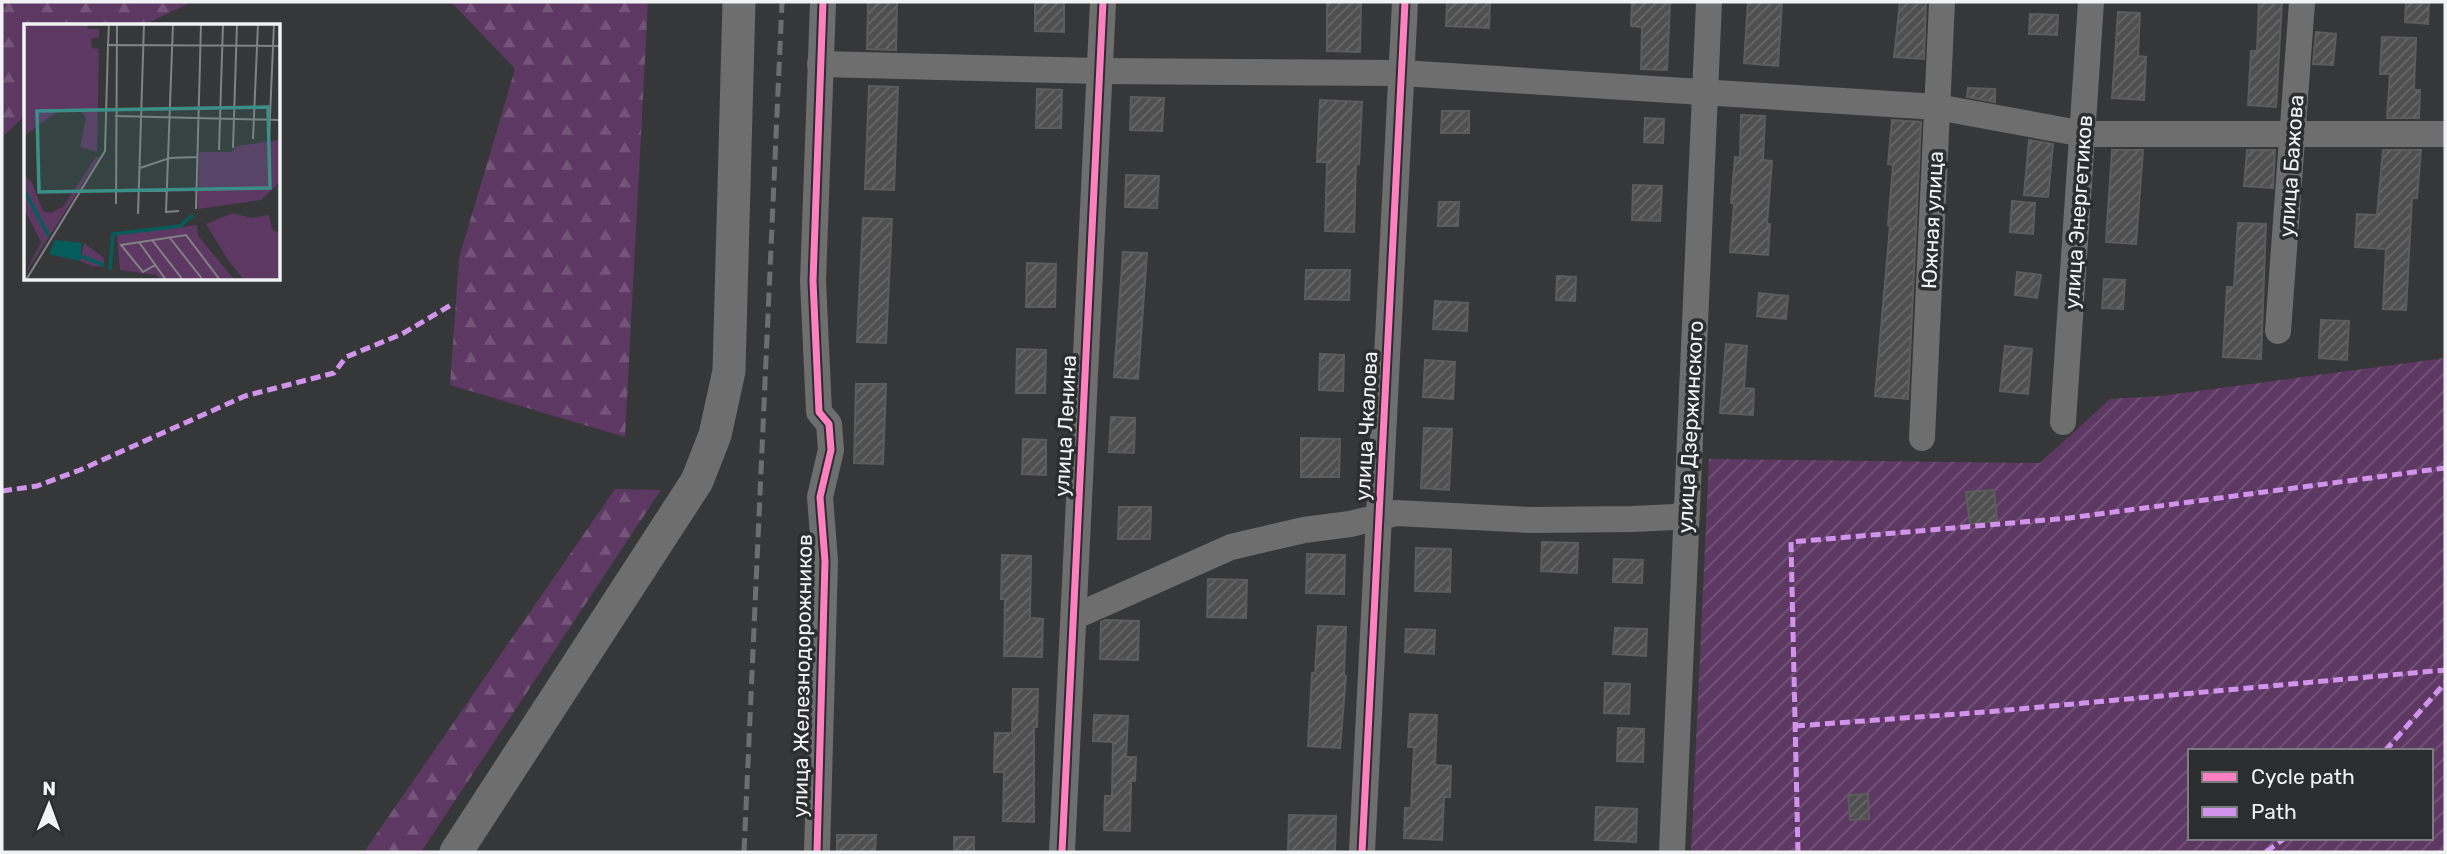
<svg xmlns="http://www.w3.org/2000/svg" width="2447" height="854" font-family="Rubik,sans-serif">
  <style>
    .forest { fill: url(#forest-firs) }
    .garden { fill: url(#garden-furrows); fill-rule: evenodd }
    .building { fill: url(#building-hatch); stroke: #5c5c5d; stroke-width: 2 }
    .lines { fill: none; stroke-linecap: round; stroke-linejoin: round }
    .minor { stroke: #6e6e6e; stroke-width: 26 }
    .major { stroke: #6e6e6f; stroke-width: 33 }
    .rail { stroke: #6d6e6e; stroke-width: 5; stroke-dasharray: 14 7; stroke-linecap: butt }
    .quiet { stroke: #d193ec; stroke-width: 5; stroke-dasharray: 10 5; stroke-linecap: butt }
    .cycleway-casing { stroke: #2b2d2f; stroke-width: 11 }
    .cycleway { stroke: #ff80c0; stroke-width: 7 }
    .labels { text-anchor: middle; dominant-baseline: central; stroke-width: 7; stroke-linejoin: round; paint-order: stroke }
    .street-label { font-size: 21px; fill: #f1f2f4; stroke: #2b2d2f }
    .inset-river { fill: none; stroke: #055d5b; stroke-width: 3.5 }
    .inset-road { fill: none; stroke: #818283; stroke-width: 2 }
    .view { fill: #3c8f89; fill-opacity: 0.15; stroke: #3c8f89; stroke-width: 3.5 }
    .inset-edge { fill: none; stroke: #f1f2f4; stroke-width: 3.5 }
  </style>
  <defs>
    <pattern id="forest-firs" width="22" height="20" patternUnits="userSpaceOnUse" patternTransform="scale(1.75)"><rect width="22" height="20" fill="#5c3862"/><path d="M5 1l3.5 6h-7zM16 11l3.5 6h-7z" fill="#745579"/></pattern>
    <pattern id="garden-furrows" width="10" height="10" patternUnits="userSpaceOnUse" patternTransform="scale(1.75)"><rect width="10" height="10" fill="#5c3862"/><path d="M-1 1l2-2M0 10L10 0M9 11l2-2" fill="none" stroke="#745579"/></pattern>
    <pattern id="building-hatch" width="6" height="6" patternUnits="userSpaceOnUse" patternTransform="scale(1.75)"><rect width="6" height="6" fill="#4f4f50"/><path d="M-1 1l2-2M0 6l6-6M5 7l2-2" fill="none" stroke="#69696a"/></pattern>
  </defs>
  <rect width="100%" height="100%" fill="#363738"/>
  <g class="forest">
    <polygon points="2,2 192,2 142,26 26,26 26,115 2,137"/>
    <polygon points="441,2 648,2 625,437 450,385 459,258 515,69 453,4"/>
    <polygon points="615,489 661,490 421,852 364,852"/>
  </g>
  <path class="garden" d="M2445,358V852H1691L1709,459L2040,463L2110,399L2160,396ZM2190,751H2431V838H2190Z"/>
  <g class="building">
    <polygon points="868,2 897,2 896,50 867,49"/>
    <polygon points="1035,2 1064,2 1064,32 1035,31"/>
    <polygon points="1327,2 1361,2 1360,52 1327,51"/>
    <polygon points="1447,2 1490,2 1489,28 1446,26"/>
    <polygon points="1632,2 1670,2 1667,70 1641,69 1642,27 1631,26"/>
    <polygon points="1748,2 1782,2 1778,66 1744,63"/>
    <polygon points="1900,2 1926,2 1924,59 1894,57"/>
    <polygon points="2259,2 2282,2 2276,107 2248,105 2251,51 2257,51"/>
    <polygon points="2406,2 2429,2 2428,24 2405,22"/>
    <polygon points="2118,12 2140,13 2138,56 2146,57 2144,100 2112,98"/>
    <polygon points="2030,14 2058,15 2057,35 2029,34"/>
    <polygon points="2316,32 2336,34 2333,65 2313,64"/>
    <polygon points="2382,37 2416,38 2414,90 2420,90 2419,118 2387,118 2390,74 2380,74"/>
    <polygon points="869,86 898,87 894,190 865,189"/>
    <polygon points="1968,88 1995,89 1995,102 1967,97"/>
    <polygon points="1037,89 1062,90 1061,128 1036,128"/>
    <polygon points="1131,97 1164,98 1162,131 1130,130"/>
    <polygon points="1320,100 1362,102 1359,164 1356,164 1354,232 1325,231 1327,162 1317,162"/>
    <polygon points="1442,111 1469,111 1469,133 1441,133"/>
    <polygon points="1741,115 1765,116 1763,160 1772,161 1767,224 1770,224 1768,255 1730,252 1734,203 1731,203 1735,157 1740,158"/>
    <polygon points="1645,118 1664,119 1663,143 1644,142"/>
    <polygon points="1892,120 1921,122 1908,399 1875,396 1890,226 1888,225 1893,165 1888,164"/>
    <polygon points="2029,140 2053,144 2048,197 2024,195"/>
    <polygon points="2112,150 2143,150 2136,244 2106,242"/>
    <polygon points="2247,150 2275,150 2273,188 2244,186"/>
    <polygon points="2383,150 2421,150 2417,198 2412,198 2406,310 2383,309 2386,249 2355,247 2357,214 2377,215"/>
    <polygon points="1126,175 1159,176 1157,208 1125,207"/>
    <polygon points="1633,185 1662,186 1660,221 1632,220"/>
    <polygon points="2012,201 2035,203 2033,234 2010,232"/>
    <polygon points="1439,202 1459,202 1458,226 1438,226"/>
    <polygon points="863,218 892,219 886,343 857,342"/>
    <polygon points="2238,223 2266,224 2261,359 2223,357 2227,287 2234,287"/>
    <polygon points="1123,252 1147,253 1138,379 1114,377"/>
    <polygon points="1027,263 1056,264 1055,307 1026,307"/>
    <polygon points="1306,270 1350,270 1349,300 1305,299"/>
    <polygon points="2017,272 2041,275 2037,298 2015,295"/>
    <polygon points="1557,276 1576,277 1575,301 1556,300"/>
    <polygon points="2104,279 2125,280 2123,309 2102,308"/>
    <polygon points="1759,293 1788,296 1786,319 1757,316"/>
    <polygon points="1435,301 1468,303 1467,331 1433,329"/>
    <polygon points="2321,320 2349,321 2347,360 2319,358"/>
    <polygon points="1726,344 1747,346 1744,388 1754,389 1753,415 1720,413"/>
    <polygon points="2005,346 2032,349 2028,394 2000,391"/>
    <polygon points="1017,349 1046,350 1045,393 1016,393"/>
    <polygon points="1320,354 1344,355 1343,391 1319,390"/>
    <polygon points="1425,360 1455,362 1453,399 1423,397"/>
    <polygon points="856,384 886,384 883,464 854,463"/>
    <polygon points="1111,417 1135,418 1134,453 1109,452"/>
    <polygon points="1424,428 1452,429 1449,490 1421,488"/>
    <polygon points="1301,438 1340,439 1339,477 1301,477"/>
    <polygon points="1023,439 1046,440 1046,475 1022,474"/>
    <polygon points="1994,490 1997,521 1970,524 1966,492"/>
    <polygon points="1119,507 1151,507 1150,539 1118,539"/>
    <polygon points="1542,542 1578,543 1577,573 1541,571"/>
    <polygon points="1416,548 1451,549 1450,592 1415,591"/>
    <polygon points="1307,554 1345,555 1344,594 1306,593"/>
    <polygon points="1002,555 1031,556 1030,618 1043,619 1042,657 1004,656 1005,599 1001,599"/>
    <polygon points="1614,559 1643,560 1642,583 1613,582"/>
    <polygon points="1208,579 1247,580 1246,618 1207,617"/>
    <polygon points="1105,620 1139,621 1138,660 1100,659 1101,622"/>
    <polygon points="1318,626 1346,627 1344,675 1346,676 1340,748 1308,746 1312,673 1315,673"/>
    <polygon points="1615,628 1647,629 1646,656 1613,654"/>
    <polygon points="1406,629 1435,630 1434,654 1405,652"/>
    <polygon points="1605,683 1630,684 1629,714 1604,713"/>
    <polygon points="1013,689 1038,689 1037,727 1034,727 1034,822 1003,821 1004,772 994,772 995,733 1012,733"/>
    <polygon points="1410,714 1437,715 1435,765 1451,766 1450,797 1444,797 1442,840 1404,838 1405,808 1411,808 1414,747 1408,747"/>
    <polygon points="1094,715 1128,716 1126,757 1136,757 1135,781 1131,781 1130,831 1104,830 1105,796 1112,796 1113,742 1093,741"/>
    <polygon points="1618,728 1644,729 1643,762 1617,761"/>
    <polygon points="1868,794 1869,819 1850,820 1848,795"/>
    <polygon points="1596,807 1637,809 1636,842 1595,840"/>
    <polygon points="1289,815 1336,816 1335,851 1288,850"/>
    <polygon points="837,835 876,835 875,852 837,852"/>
    <rect x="954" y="837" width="20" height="15"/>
  </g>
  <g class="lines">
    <g class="minor">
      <polyline points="820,64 1100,71 1402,73 1937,107 2084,134 2445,134"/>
      <polyline points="2278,331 2302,2"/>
      <polyline points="2063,422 2091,2"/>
      <polyline points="1922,438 1942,2"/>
      <polyline points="1074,617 1231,547 1304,530 1350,524 1396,513 1530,520 1633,519 1674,517 1686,513"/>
      <polyline points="817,852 825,561 820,497 831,450 829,424 819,412 813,281 823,2"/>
      <polyline points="1062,852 1103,2"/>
      <polyline points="1362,852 1405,2"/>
      <polyline points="1672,852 1709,2"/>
    </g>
    <polyline class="major" points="456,852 697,481 715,435 729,371 739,2"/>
    <polyline class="rail" points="744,852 782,2"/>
    <g class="quiet">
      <polyline points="2,491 37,486 80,470 245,396 334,373 346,357 402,334 451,305"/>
      <polyline points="1795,726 1986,712 2445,670"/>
      <polyline points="2385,751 2445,683"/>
      <polyline points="1798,852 1791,542 2069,518 2445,468"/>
      <polyline points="2266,852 2285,838"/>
    </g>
    <defs>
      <g id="cycleway">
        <polyline points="817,852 825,561 820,497 831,450 829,424 819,412 813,281 823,2"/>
        <polyline points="1062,852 1103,2"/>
        <polyline points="1362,852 1405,2"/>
      </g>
    </defs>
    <use href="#cycleway" class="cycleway-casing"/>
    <use href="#cycleway" class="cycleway"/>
  </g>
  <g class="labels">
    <g class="street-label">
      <text transform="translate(2291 166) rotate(-86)">улица Бажова</text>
      <text transform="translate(2078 212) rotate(-86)">улица Энергетиков</text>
      <text transform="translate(1932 220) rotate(-87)">Южная улица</text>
      <text transform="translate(1065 426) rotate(-87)">улица Ленина</text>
      <text transform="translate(1366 426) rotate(-87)">улица Чкалова</text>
      <text transform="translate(1690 427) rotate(-87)">улица Дзержинского</text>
      <text transform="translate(802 676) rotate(-89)">улица Железнодорожников</text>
    </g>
  </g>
  <g transform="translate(24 24)">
    <rect width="256" height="256" fill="#363738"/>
    <path d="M0,0H63L64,5H75V13L67,15L68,24L75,25L73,128L56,123L62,93L56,87L38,84L0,112ZM72,133H76L0,252L17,218L0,185V152L7,157L19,187L26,189L39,183ZM209,189L227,194L245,191L249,207L255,208V255H219L204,236L182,200Z" fill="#5c3862"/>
    <path d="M60,219L80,234V241L70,243L56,237Z" fill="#5c3862"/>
    <path d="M255,116V159L237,176L174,185L175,128H207L213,122ZM173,201L174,212L210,255H137L132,251L96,246L93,211Z" fill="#5c3862"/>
    <path d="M31,216L58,219L56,237L25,230Z" fill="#055d5b"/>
    <path class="inset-river" d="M0,166L25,212M57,232L80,241M86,246L89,210L156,202L169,191"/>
    <path class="inset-road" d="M149,0L142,188L155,187M84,21L85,0M91,92L256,96M245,114L250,0M229,115L234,0M209,124L213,0M195,126L199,0M116,144L146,134L173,133M115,167H143M92,180L93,0M172,185L177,0M114,190L120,0M146,214L179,256M128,216L159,256M115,218L142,256M131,241L119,248L97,221L162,211L196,256M2,256L81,127L84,21L256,22"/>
    <path class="view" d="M244,83L246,164L15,168L13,87Z"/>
    <rect width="256" height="256" class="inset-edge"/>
  </g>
  <rect width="2447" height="854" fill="none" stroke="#f1f2f4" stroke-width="7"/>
  <rect x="2188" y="749" width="245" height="91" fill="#2b2d2f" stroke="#7a7c7e" stroke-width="2"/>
  <rect x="2202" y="772" width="35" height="10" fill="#ff80c0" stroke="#7a7c7e" stroke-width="2"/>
  <text x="2251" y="784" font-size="21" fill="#f1f2f4">Cycle path</text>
  <rect x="2202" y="807" width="35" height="10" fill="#d193ec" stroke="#7a7c7e" stroke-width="2"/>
  <text x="2251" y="819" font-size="21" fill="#f1f2f4">Path</text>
  <g transform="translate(49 805) rotate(1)" stroke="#2b2d2f" stroke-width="5" paint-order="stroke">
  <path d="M0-5L12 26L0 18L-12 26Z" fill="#f1f2f4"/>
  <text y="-10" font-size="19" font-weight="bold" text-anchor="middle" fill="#f1f2f4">N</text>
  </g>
</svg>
